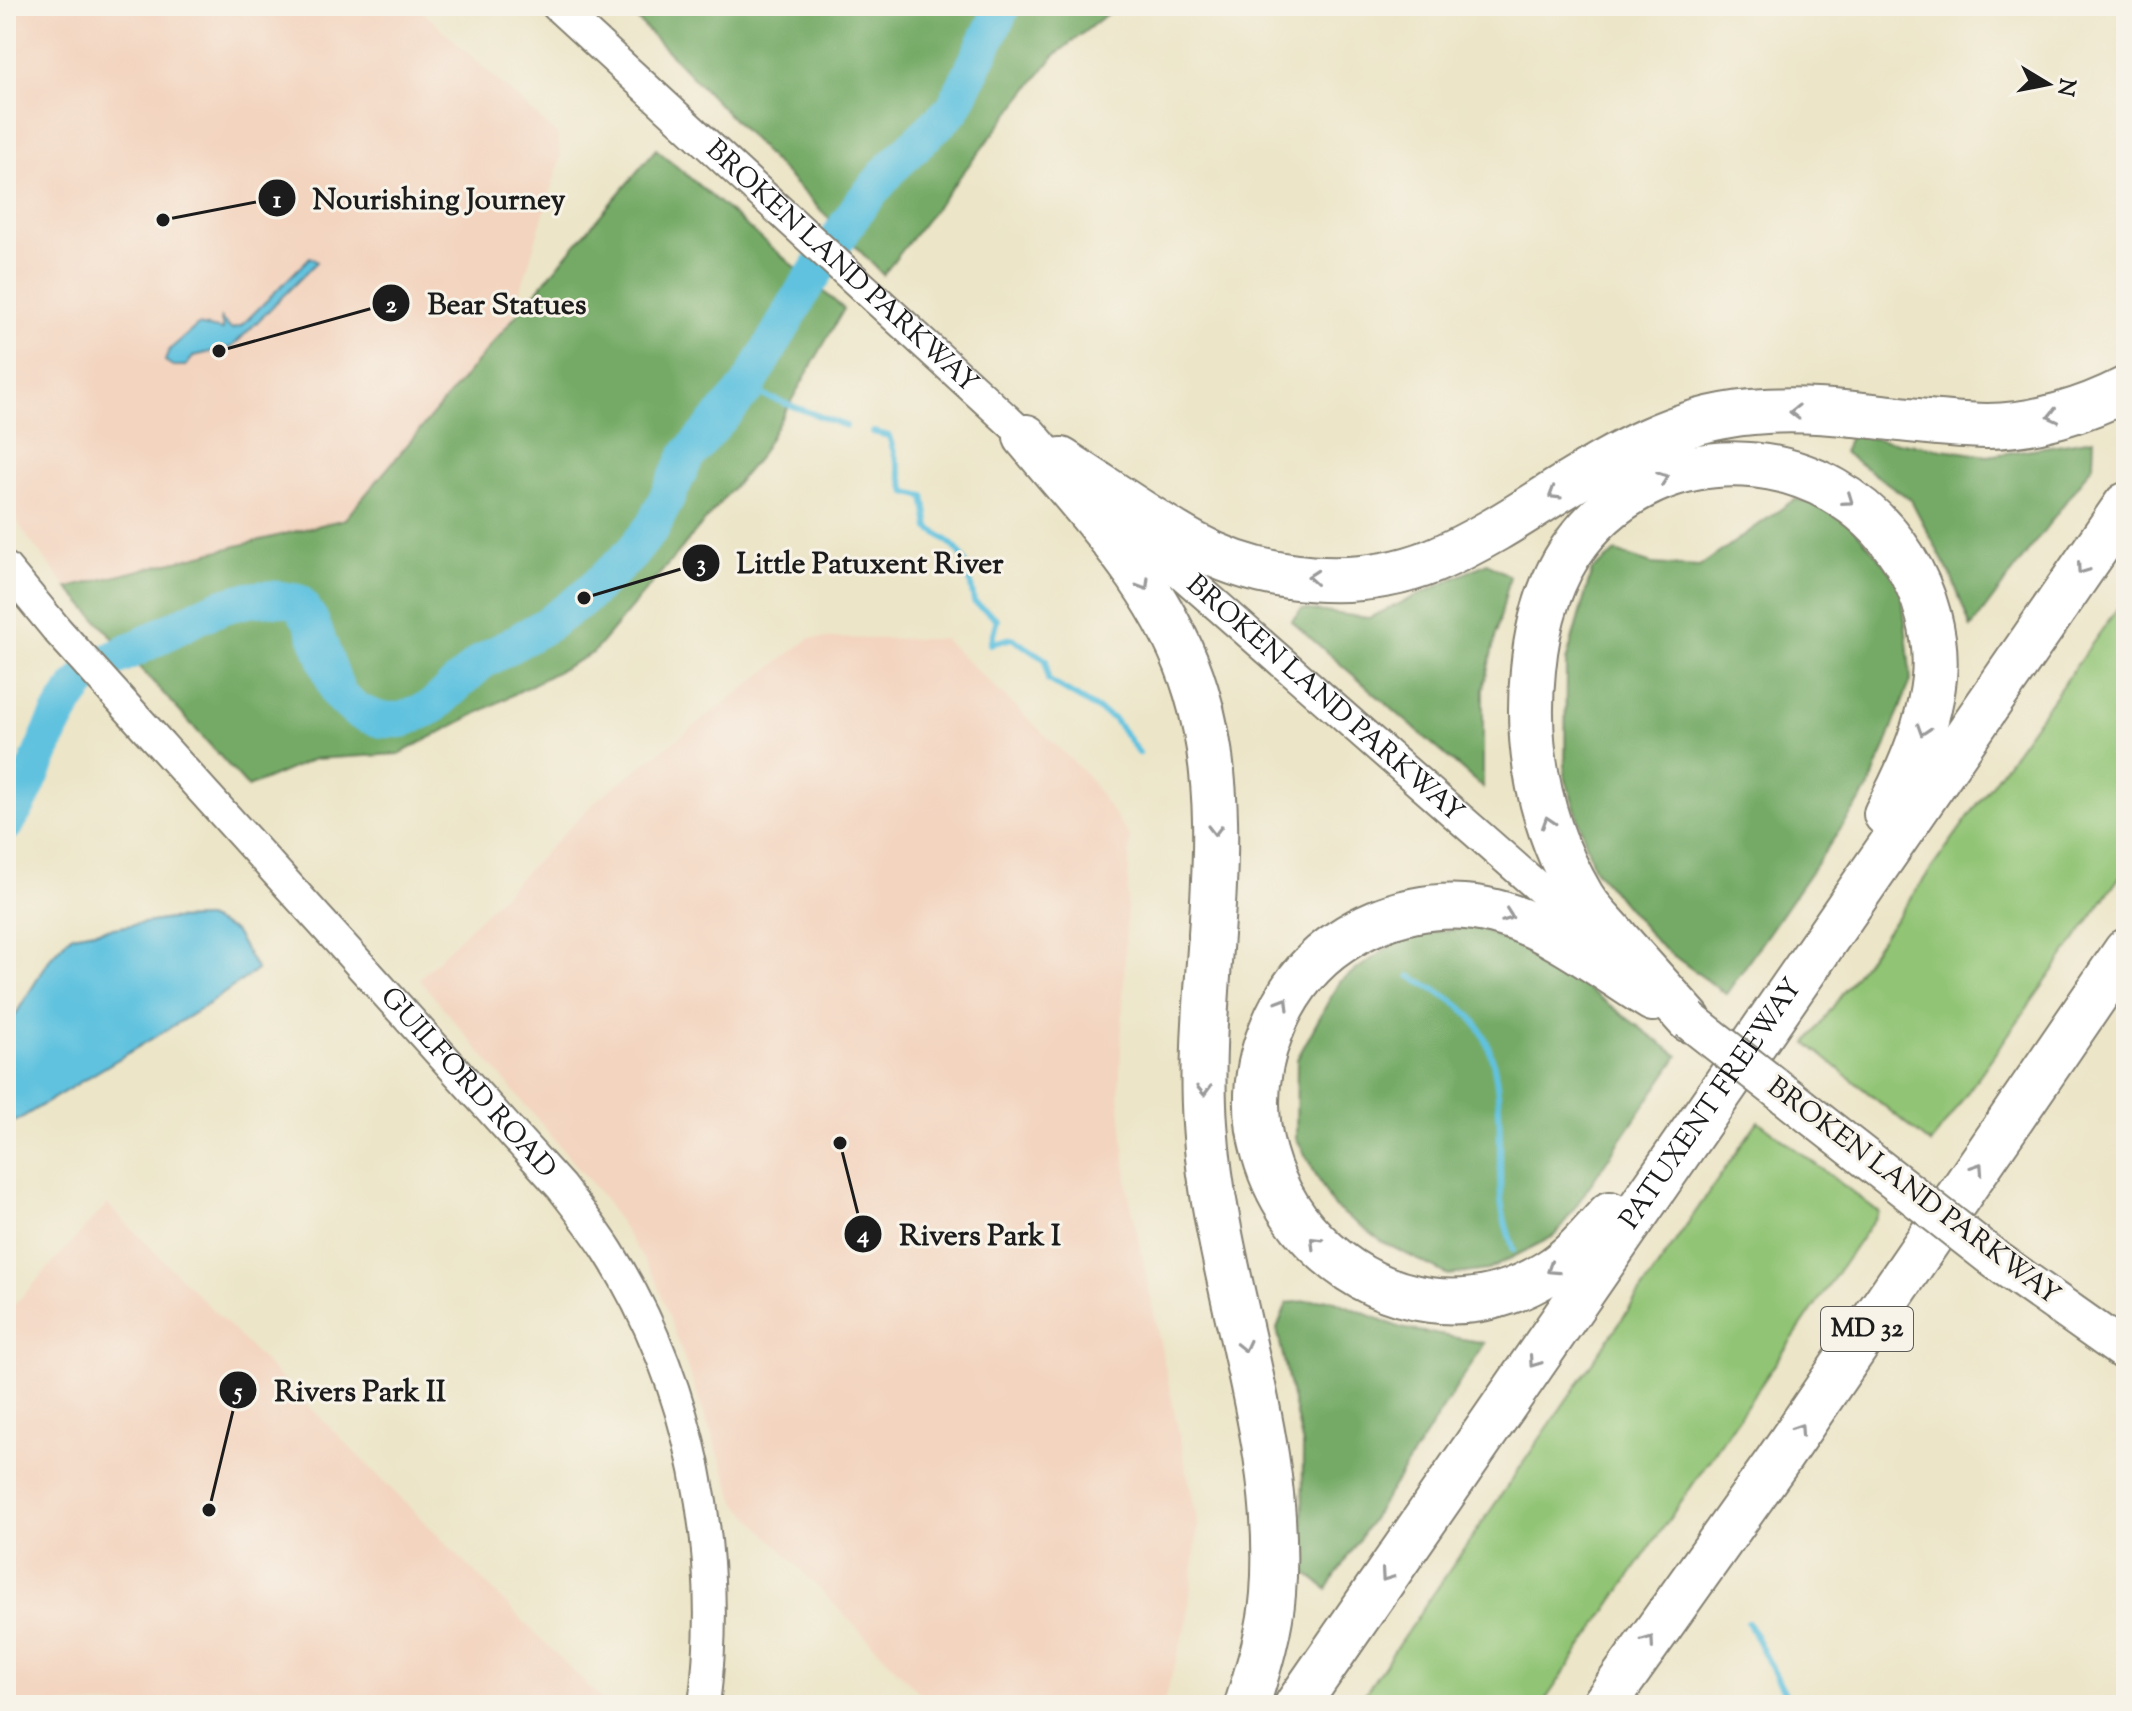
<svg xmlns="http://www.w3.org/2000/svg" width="2132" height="1711" font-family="'Sorts Mill Goudy',serif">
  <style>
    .built { fill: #f3d4bf }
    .green { fill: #91c474; stroke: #567048; stroke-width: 2 }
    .forest { fill: #74aa66; stroke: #486341; stroke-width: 2 }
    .water { fill: #61c2df; stroke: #3e6f7e; stroke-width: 2 }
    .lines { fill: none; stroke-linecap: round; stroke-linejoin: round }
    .stream { stroke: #61c2df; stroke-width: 6 }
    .river { stroke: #61c2df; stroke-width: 36 }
    .tertiary-casing { stroke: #848072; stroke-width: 34 }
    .primary-casing { stroke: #848072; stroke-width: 42 }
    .motorway-casing { stroke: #848072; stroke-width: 48 }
    .tertiary { stroke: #fff; stroke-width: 30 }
    .primary { stroke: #fff; stroke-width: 38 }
    .motorway { stroke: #fff; stroke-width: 44 }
    .primary-bridge-casing { stroke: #848072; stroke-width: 42; stroke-linecap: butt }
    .primary-bridge { stroke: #fff; stroke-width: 38 }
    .oneway { stroke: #999 }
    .labels { text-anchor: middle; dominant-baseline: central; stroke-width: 6; stroke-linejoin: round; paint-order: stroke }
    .shield { fill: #f7f3e8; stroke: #5e5c59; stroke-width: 2 }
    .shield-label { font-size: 26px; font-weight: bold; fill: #1c1c1c }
    .street-label { font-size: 28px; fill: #1c1c1c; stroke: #f7f3e8 }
    .leader { fill: none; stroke: #1c1c1c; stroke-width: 3 }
    .callout-dot { fill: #1c1c1c; stroke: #f7f3e8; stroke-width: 3 }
    .mark-label { font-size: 24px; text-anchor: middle; font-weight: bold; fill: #fff }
    .callout-label { font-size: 30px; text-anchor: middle; font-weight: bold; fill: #1c1c1c; stroke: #f7f3e8; stroke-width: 6; stroke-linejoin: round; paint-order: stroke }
  </style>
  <rect width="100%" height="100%" fill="#f7f3e8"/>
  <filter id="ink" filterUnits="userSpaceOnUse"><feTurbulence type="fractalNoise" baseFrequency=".0125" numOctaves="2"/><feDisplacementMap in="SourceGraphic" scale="16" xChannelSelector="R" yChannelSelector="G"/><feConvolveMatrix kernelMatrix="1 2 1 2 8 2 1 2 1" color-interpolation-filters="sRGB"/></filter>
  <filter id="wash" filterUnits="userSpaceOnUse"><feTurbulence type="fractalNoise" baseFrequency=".006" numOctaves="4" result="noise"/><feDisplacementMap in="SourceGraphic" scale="32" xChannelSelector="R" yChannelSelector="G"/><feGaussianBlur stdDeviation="1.8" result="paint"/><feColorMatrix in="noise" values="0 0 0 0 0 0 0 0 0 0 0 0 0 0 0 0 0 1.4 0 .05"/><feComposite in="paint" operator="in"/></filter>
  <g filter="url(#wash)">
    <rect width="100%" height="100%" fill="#ece5c8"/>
    <g class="built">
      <polygon points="6,6 417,6 557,135 561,156 511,323 344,519 68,588 30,541 6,504"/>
      <polygon points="810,638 944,639 1086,774 1130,838 1119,1095 1128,1190 1198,1524 1187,1623 1163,1705 931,1705 736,1502 655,1278 603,1197 419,979 598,799"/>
      <polygon points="107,1204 607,1705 6,1705 6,1314"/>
    </g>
    <g class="green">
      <polygon points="2126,596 2126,868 1931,1144 1807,1043"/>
      <polygon points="1758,1121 1879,1212 1542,1705 1357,1705"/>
    </g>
    <g class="forest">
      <polygon points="624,6 1117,6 1054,56 883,275"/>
      <polygon points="656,149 844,309 759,457 593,653 399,754 314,759 248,787 68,588 345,519"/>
      <polygon points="1851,435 1988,456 2094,439 2093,465 1971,628 1952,578 1911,500 1843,452"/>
      <polygon points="1795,499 1837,509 1901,583 1911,680 1869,788 1726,994 1659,945 1594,869 1565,777 1566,662 1592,570 1616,552 1652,564 1699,567"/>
      <polygon points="1487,563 1510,576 1483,689 1483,788 1291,621 1302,609 1369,618"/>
      <polygon points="1476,927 1549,960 1678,1056 1556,1235 1488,1270 1448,1275 1384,1243 1333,1206 1296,1138 1297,1059 1339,982 1406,935"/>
      <polygon points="1330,1299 1401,1328 1485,1343 1327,1589 1302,1570 1303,1446 1277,1329 1287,1303"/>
    </g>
    <g class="water">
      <polygon points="310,257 317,262 232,347 194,356 186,366 173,366 165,361 169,350 198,325 223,330 221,319 231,329 241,326"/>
      <polygon points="206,918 234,931 257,970 204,1007 16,1121 6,1123 6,1030 51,957 71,935 169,919"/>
    </g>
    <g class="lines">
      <g class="stream">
        <polyline points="746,389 846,426"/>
        <path d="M873,432L889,436L906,492L924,496L929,528C966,551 967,560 974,602L997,619L990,644L1012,638L1046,660L1048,680L1114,719L1139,753"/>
        <path d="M1410,976C1431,988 1455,999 1471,1017C1509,1058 1497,1146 1501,1197C1502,1216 1508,1233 1514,1250"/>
        <polyline points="1748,1622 1791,1705"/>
      </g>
      <path class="river" d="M6,824C34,784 44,732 73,693C94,665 108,662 137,648C191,622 235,587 298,602L311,621L339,695L357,711L381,720H402L432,707L480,663L548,624L584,598L630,555L653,526L687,456L746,389L803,291L860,205L893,166L953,109L1003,6"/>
    </g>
  </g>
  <g filter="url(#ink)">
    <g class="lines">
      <defs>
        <g id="tertiary">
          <path id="s1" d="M557,6L1039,449"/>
          <path id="s2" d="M1111,512L1595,937"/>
          <path id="s3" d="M6,568L58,631L561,1187C577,1208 594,1229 608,1251C692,1384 724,1550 704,1705"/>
        </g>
        <polyline id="primary" points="1996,1260 2126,1352"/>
        <g id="motorway">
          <path d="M1026,437C1091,515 1166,591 1196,691C1239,832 1195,980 1205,1124C1215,1283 1285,1434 1273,1594C1270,1632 1258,1669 1247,1705"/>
          <path d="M1061,460C1105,488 1148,519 1193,544C1263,583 1358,591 1433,561C1476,543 1515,518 1554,493C1619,453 1674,419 1752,412C1830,404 1910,425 1987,426C2034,426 2085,410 2126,389"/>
          <path d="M1689,1020C1665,993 1641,966 1617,939C1606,925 1591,912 1582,897C1541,828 1525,750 1533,670C1537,625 1550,578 1578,541C1662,431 1830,442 1903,557C1925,592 1938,636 1934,678C1929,726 1909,772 1886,814"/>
          <path d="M1610,1214C1591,1235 1573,1257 1549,1272C1392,1372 1204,1198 1271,1031C1285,995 1307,964 1340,942C1384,912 1442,898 1495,912C1551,926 1604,969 1653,999"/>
          <path id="s4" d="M1297,1705L2126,505"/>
          <polyline points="1604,1705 1776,1463 2126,951"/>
        </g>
      </defs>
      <use href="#tertiary" class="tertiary-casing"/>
      <use href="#primary" class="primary-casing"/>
      <use href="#motorway" class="motorway-casing"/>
      <use href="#tertiary" class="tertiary"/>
      <use href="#primary" class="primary"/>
      <use href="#motorway" class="motorway"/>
      <defs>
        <polyline id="primary-bridge" points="1689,1020 1996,1260"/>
      </defs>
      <use href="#primary-bridge" class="primary-bridge-casing"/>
      <use href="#primary-bridge" class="primary-bridge"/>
    </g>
    <defs><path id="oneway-chevron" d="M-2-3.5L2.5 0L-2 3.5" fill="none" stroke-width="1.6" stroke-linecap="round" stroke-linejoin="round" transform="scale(2)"/></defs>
    <g class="oneway">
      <use href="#oneway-chevron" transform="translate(1795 412) rotate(-179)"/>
      <use href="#oneway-chevron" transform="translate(2053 416) rotate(167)"/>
      <use href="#oneway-chevron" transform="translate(1663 478) rotate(-20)"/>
      <use href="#oneway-chevron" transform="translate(1554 494) rotate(148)"/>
      <use href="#oneway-chevron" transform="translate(1848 500) rotate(35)"/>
      <use href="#oneway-chevron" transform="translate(2082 569) rotate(125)"/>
      <use href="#oneway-chevron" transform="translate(1313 577) rotate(-175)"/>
      <use href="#oneway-chevron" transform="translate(1144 585) rotate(59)"/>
      <use href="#oneway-chevron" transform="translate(1923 730) rotate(108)"/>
      <use href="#oneway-chevron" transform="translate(1548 822) rotate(-108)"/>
      <use href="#oneway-chevron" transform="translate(1215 830) rotate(90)"/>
      <use href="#oneway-chevron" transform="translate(1508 916) rotate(20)"/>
      <use href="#oneway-chevron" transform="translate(1284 1003) rotate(-59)"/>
      <use href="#oneway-chevron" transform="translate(1204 1090) rotate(89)"/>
      <use href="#oneway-chevron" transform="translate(1978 1168) rotate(-56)"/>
      <use href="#oneway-chevron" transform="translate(1315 1242) rotate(-135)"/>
      <use href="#oneway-chevron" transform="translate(1552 1269) rotate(147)"/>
      <use href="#oneway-chevron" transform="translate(1244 1346) rotate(77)"/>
      <use href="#oneway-chevron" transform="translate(1534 1362) rotate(125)"/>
      <use href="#oneway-chevron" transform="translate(1799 1429) rotate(-56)"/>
      <use href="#oneway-chevron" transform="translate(1386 1576) rotate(125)"/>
      <use href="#oneway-chevron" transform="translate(1649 1641) rotate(-55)"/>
    </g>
  </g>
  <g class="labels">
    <rect class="shield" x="1821" y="1307" width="92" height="44" rx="6"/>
    <g class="shield-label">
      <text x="1867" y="1329">MD 32</text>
    </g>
    <g class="street-label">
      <text stroke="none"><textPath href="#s1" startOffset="386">BROKEN LAND PARKWAY</textPath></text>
      <text stroke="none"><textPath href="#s2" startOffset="284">BROKEN LAND PARKWAY</textPath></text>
      <text stroke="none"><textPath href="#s3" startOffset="692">GUILFORD ROAD</textPath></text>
      <text stroke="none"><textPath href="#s4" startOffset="730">PATUXENT FREEWAY</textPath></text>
      <text transform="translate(1913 1192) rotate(37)">BROKEN LAND PARKWAY</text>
    </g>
  </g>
  <path class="leader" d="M163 220L277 198M219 351L391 303M584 598L701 563M840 1143L863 1234M209 1510L238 1390"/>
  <g class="callout-dot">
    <circle cx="163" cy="220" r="8"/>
    <circle cx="219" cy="351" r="8"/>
    <circle cx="584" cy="598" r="8"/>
    <circle cx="840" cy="1143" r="8"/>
    <circle cx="209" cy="1510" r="8"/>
    <circle cx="277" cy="198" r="20"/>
    <circle cx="391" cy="303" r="20"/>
    <circle cx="701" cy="563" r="20"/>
    <circle cx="863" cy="1234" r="20"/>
    <circle cx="238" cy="1390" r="20"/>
  </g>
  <g class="mark-label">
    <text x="277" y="207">1</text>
    <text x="391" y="312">2</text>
    <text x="701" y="571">3</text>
    <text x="863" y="1242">4</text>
    <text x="238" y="1399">5</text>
  </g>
  <g class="callout-label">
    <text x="439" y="209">Nourishing Journey</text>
    <text x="507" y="314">Bear Statues</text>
    <text x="870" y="573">Little Patuxent River</text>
    <text x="980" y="1245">Rivers Park I</text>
    <text x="360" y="1401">Rivers Park II</text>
  </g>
  <rect width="2132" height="1711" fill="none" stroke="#f7f3e8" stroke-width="32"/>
  <g transform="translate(2048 84) rotate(100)" stroke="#f7f3e8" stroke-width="6" paint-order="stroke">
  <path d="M0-6L14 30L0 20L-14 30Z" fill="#1c1c1c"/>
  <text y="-12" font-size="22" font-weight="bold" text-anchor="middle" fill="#1c1c1c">N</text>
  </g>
</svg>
